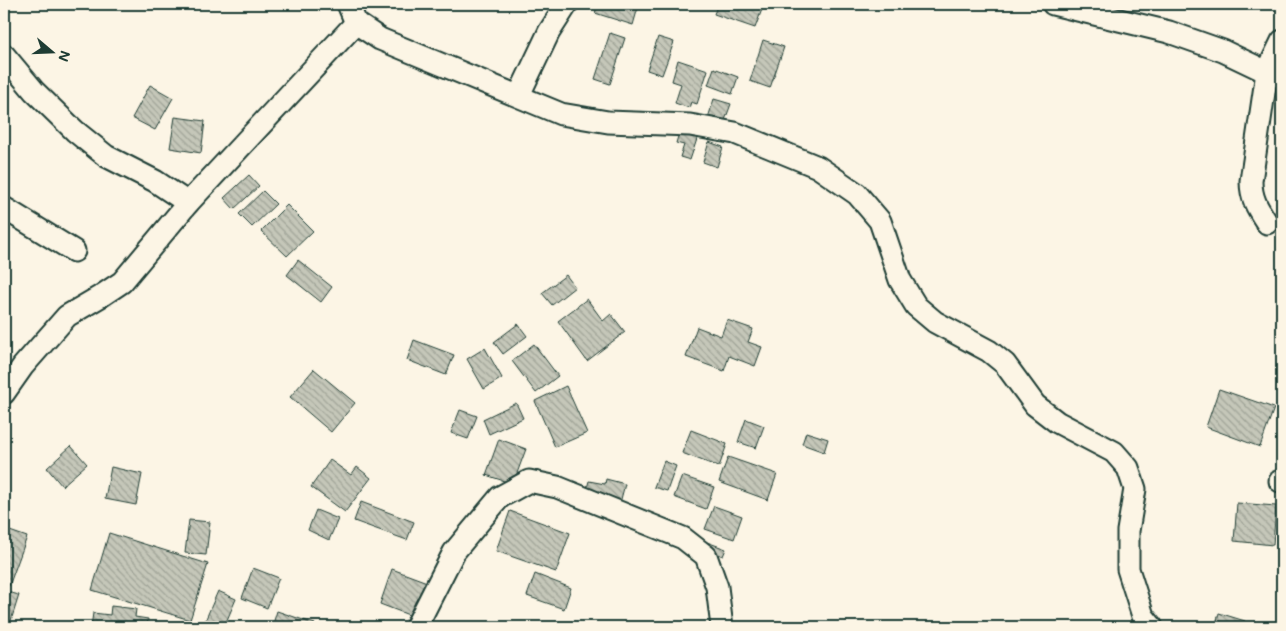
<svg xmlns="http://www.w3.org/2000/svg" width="1286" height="631" font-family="Mali,sans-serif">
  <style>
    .building { fill: url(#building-back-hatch); stroke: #1f3d34 }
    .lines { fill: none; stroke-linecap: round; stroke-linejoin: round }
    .minor-casing { stroke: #1f3d34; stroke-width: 25 }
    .minor { stroke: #fcf5e5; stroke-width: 21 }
  </style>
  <defs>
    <pattern id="building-back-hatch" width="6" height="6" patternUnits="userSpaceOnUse" patternTransform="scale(1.25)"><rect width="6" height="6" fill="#c5c7b9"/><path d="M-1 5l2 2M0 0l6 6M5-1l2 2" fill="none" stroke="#9fa397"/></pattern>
  </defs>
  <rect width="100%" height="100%" fill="#fcf5e5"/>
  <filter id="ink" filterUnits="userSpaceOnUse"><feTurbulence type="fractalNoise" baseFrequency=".02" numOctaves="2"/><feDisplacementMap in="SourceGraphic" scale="10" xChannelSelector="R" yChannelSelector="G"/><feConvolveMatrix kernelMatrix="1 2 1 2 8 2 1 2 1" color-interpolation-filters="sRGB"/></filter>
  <g filter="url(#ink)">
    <g class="building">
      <polygon points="598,4 639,4 633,25 595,13"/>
      <polygon points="718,4 764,4 755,28 714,14"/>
      <polygon points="610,33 625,38 610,84 595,79"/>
      <polygon points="658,37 674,42 662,75 647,70"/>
      <polygon points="763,40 784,47 770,88 750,81"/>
      <polygon points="678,60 708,70 697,104 691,102 689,108 675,103 681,84 672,81"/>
      <polygon points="714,68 738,77 732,94 708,85"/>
      <polygon points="150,85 173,98 155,130 132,118"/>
      <polygon points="714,99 731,104 724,123 708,118"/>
      <polygon points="175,117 205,121 201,153 170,148"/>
      <polygon points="680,130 698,136 690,160 680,157 684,145 676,143"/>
      <polygon points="709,142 723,147 717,167 703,162"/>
      <polygon points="249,175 259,186 234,209 224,198"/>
      <polygon points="263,191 276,204 252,227 239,214"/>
      <polygon points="287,205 313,231 287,256 261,231"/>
      <polygon points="298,260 332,287 321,302 287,275"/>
      <polygon points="566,275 575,287 552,305 542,293"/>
      <polygon points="587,299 603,321 611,314 625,332 587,361 558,321"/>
      <polygon points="727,320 753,329 748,342 762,347 755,366 729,356 724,371 686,357 697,327 721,336"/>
      <polygon points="518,324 527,336 503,354 494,342"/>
      <polygon points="414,340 454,355 446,375 407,360"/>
      <polygon points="534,344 558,376 536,393 512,361"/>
      <polygon points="485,348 502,378 484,389 467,359"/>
      <polygon points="314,369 355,403 331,432 290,397"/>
      <polygon points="566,386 587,433 555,447 535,401"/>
      <polygon points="1219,389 1274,408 1260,447 1206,427"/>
      <polygon points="516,403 523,418 489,434 483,419"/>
      <polygon points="460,410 477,416 468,439 451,433"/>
      <polygon points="746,419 764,426 756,448 738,442"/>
      <polygon points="691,430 727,444 719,467 682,453"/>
      <polygon points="806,432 828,439 824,452 802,444"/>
      <polygon points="499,439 526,449 513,484 486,475"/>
      <polygon points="71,446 87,464 62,486 47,468"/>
      <polygon points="728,457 777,474 768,500 719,482"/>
      <polygon points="330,460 351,475 357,467 371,478 345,512 311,487"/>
      <polygon points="664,461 676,466 667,491 654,487"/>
      <polygon points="111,467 142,474 136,505 105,499"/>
      <polygon points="682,476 714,487 706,509 674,497"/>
      <polygon points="606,479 625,484 620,503 585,495 589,481 605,484"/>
      <polygon points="361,502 414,522 407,540 354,521"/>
      <polygon points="1237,503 1276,506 1273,545 1234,541"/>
      <polygon points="714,506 742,516 734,539 705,529"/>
      <polygon points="316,510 338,519 329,540 308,530"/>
      <polygon points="510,511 570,533 556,572 496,551"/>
      <polygon points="189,520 210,522 206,555 185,553"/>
      <polygon points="4,529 27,537 9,586 4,584"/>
      <polygon points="109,533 208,564 190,620 92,590"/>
      <polygon points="704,541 726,549 723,556 702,548"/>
      <polygon points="253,568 279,578 267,608 242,598"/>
      <polygon points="392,569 427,582 414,617 380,604"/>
      <polygon points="535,574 571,588 564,609 527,596"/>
      <polygon points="4,591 19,595 9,627 4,627"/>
      <polygon points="218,591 236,599 224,627 220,627 205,621"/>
      <polygon points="111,606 136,609 135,617 148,619 147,627 91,627 93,613 110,615"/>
      <polygon points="277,611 315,624 314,627 272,627"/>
      <polygon points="1219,613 1245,621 1243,627 1215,627"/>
    </g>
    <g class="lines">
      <defs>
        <g id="minor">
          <polyline points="348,4 356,23 380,39 561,114 608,122 690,125 735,133 818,167 857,194 880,221 900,280 916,306 935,322 989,351 1005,364 1035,405 1057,422 1114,452 1128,468 1135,489 1128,531 1128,569 1143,616 1152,627"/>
          <polyline points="1053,4 1169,32 1223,51 1267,72 1282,77"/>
          <polyline points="4,55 34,91 75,131 106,156 155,181 188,203"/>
          <polyline points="519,95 549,32 567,4"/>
          <polyline points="4,208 74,251"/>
          <path d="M1267,223C1258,209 1251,199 1251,181L1267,72L1282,41"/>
          <polyline points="4,393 23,366 67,316 101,296 122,282 188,203 356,23"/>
          <polyline points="1280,481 1282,481"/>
          <polyline points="416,627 454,552 500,497 529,481 557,487 683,538 706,556 717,587 722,627"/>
        </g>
      </defs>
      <use href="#minor" class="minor-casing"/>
      <use href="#minor" class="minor"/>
    </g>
  </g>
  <rect width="1286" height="631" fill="none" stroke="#fcf5e5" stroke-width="20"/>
  <rect x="10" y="10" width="1266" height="611" fill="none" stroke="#1f3d34" stroke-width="2" filter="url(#ink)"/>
  <g transform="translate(52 52) rotate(109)" stroke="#fcf5e5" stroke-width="4" paint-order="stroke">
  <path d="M0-4L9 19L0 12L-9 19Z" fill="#1f3d34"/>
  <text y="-8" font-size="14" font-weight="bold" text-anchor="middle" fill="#1f3d34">N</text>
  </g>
</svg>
